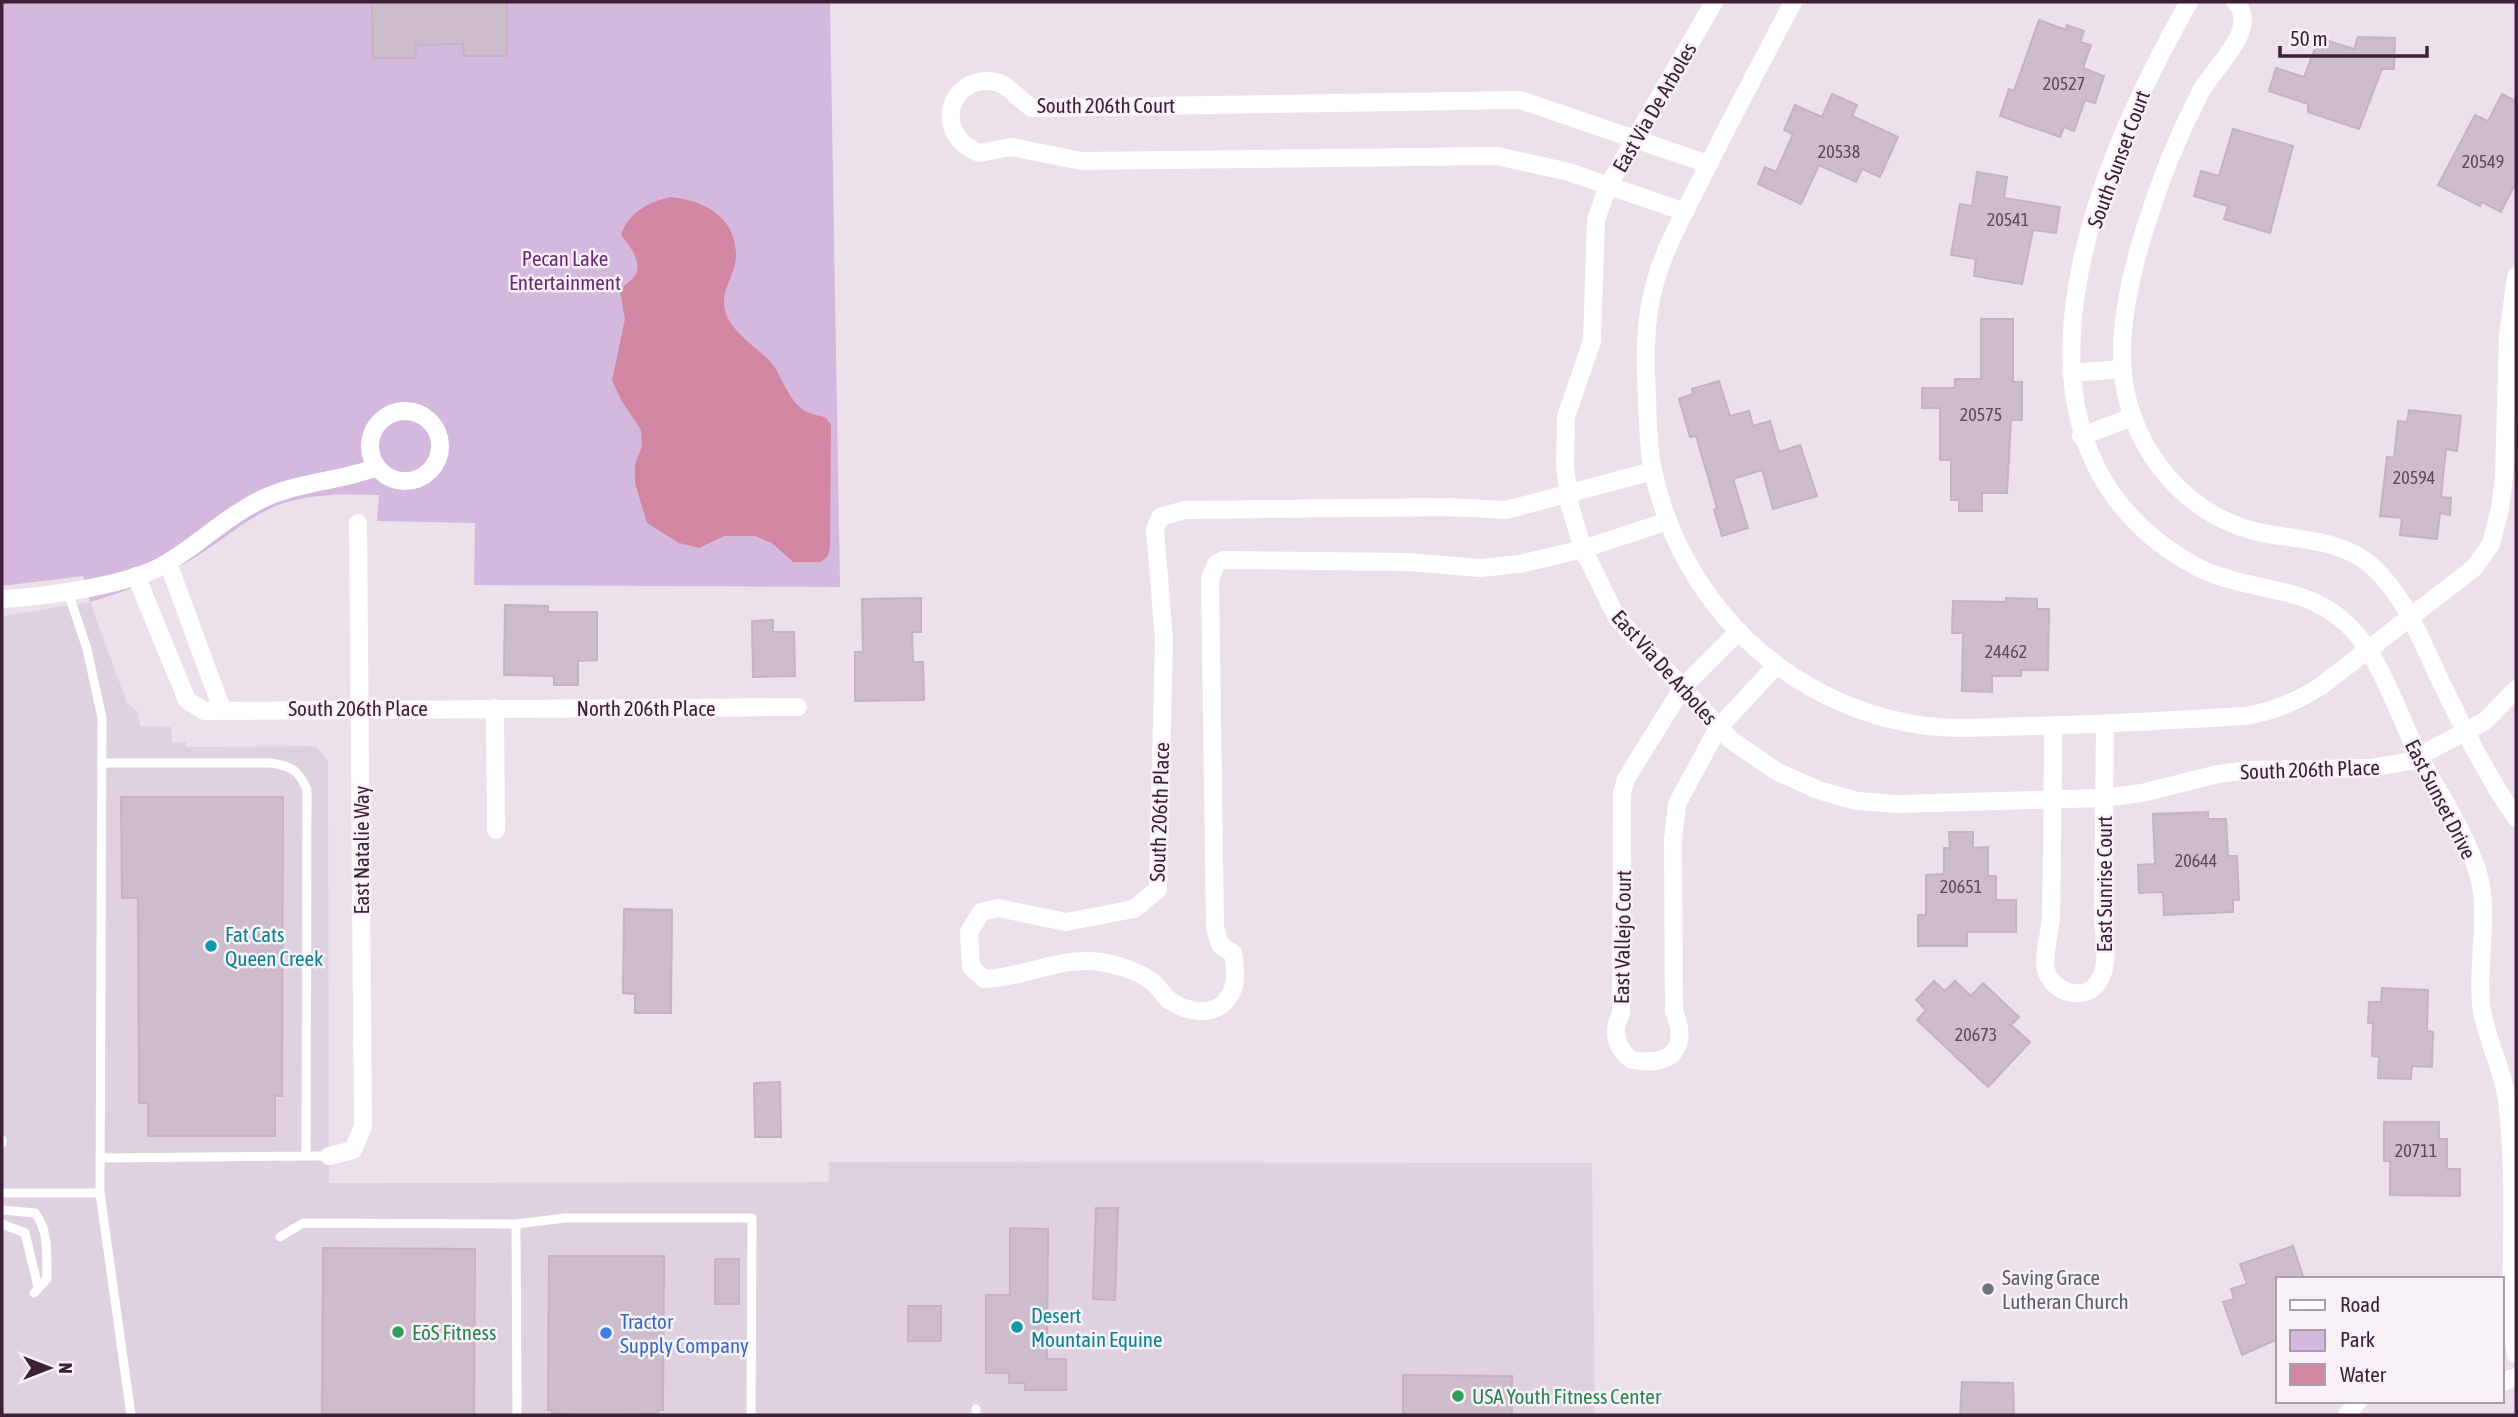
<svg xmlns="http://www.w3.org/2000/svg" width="2518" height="1417" font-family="'Asap Condensed',sans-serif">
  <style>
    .built { fill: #dfd1df }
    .green { fill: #d4b8de }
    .water { fill: #d386a2 }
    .building { fill: #ccbccc; stroke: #c5b2c4; stroke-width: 2 }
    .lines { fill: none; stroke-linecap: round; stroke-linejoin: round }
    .lane { stroke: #fff; stroke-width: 9 }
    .street { stroke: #fff; stroke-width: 18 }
    .culture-dot { fill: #0f9aa8; stroke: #f8f1f8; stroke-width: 2.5 }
    .worship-dot { fill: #6b7280; stroke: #f8f1f8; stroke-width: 2.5 }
    .leisure-dot { fill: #2e9e5b; stroke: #f8f1f8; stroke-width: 2.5 }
    .shop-dot { fill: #3f7fe0; stroke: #f8f1f8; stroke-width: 2.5 }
    .labels { text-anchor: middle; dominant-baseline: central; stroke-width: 5; stroke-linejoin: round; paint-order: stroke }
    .number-label { font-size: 18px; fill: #61475c }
    .street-label { font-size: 21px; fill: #3d2037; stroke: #f8f1f8 }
    .park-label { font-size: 21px; fill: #6b2975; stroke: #f8f1f8 }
    .culture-label { font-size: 21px; fill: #0d838f; stroke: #f8f1f8; text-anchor: start }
    .worship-label { font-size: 21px; fill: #5b616d; stroke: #f8f1f8; text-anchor: start }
    .shop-label { font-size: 21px; fill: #366cbe; stroke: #f8f1f8; text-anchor: start }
    .leisure-label { font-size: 21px; fill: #27864d; stroke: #f8f1f8; text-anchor: start }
  </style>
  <rect width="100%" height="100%" fill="#ece0eb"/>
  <polygon class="built" points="90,602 127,703 138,712 140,726 171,727 172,743 186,742 186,747 315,746 328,760 329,1183 829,1182 829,1162 1592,1163 1595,1415 2,1415 2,616"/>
  <path class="green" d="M2,2H830L840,587L474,585L475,523L377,521L379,495C348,494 315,493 284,503C248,515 221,543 189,561C158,579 124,592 90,602L83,576L2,586Z"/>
  <path class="water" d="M670,197C703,200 735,216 736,254C737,270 724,286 724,301C723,327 754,345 769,360C782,374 785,395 802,409C808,414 819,415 826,418L831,425L830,546L828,556L821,562H793L772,543L755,536H724L699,548L679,543L647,523L635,483V464L642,446L641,430L621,400L612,380L625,319L620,291C624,285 629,283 633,278C645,264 630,247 621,235C629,212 647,203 670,197Z"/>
  <g class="building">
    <polygon points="372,2 507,2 507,56 464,56 463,44 416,45 415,58 373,58"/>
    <polygon points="2039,20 2066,30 2067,25 2084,31 2080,42 2091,45 2083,68 2104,76 2095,103 2085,100 2074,131 2064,127 2060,137 2000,116 2009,89 2014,91"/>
    <polygon points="2358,37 2395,38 2394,69 2382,69 2359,129 2308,112 2308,104 2269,91 2276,68 2304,77 2319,38 2354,49"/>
    <polygon points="1832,94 1857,105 1852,116 1898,137 1880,177 1862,169 1856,182 1819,165 1801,204 1758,184 1765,167 1776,172 1793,134 1784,130 1795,105 1822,117"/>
    <polygon points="2502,94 2516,101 2516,182 2501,212 2482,202 2480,206 2438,185 2475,115 2488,121"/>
    <polygon points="2233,129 2293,146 2270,233 2224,219 2228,206 2194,196 2201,171 2219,176"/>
    <polygon points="1977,172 2007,177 2004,198 2060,207 2056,233 2033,230 2022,284 1974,276 1976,259 1951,255 1960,204 1972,206"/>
    <polygon points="1981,319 2013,319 2013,382 2022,382 2022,420 2011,420 2007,493 1982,493 1982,511 1959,511 1959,500 1951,500 1951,460 1940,460 1940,408 1922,408 1922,388 1955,388 1955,379 1981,379"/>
    <polygon points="1719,381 1730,416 1749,411 1753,426 1770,421 1779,452 1800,445 1817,496 1773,509 1762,470 1733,479 1748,528 1722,536 1714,510 1717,508 1696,436 1690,437 1679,399 1693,394 1692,389"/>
    <polygon points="2409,410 2461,416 2457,451 2446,449 2441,497 2451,498 2450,515 2440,513 2437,539 2400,535 2402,518 2380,516 2387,457 2394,458 2398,421 2407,422"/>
    <polygon points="921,598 921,632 912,632 913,662 923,662 924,700 855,701 855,652 863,652 862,599"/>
    <polygon points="2006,598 2037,599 2037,609 2049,609 2048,670 2021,670 2021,676 1992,676 1992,692 1962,691 1963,633 1952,633 1953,601 2006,602"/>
    <polygon points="505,605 548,606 548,612 597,612 597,660 578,661 578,685 554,685 554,676 504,675"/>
    <polygon points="773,620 773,632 794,632 795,676 753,677 752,621"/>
    <polygon points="121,797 283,797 282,1096 275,1096 275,1136 148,1136 148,1103 139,1103 138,898 122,898"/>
    <polygon points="2208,812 2208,819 2226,819 2228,856 2237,856 2239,900 2233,900 2233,912 2164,915 2163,892 2139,893 2138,865 2155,864 2153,814"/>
    <polygon points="1949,832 1973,832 1973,848 1988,847 1988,876 1996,876 1996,900 2016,900 2016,932 1967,932 1967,946 1918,946 1918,915 1926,915 1926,875 1944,874 1944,848 1950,848"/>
    <polygon points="624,909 672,910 671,1013 635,1013 635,994 623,993"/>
    <polygon points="1934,981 1945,991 1955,981 1971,996 1983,983 2019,1017 2011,1025 2030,1042 1988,1087 1917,1020 1926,1010 1916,1000"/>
    <polygon points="2382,988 2428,990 2427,1031 2433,1032 2432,1067 2412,1066 2411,1079 2378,1078 2379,1057 2372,1056 2373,1023 2368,1023 2369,1002 2381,1002"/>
    <polygon points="780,1082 781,1137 755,1137 754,1083"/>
    <polygon points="2384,1122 2439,1122 2439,1139 2447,1139 2447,1169 2460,1169 2460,1196 2390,1195 2390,1161 2384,1161"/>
    <polygon points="1096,1208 1118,1208 1115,1300 1093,1299"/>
    <polygon points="1010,1228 1048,1229 1047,1359 1066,1359 1066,1390 1025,1390 1025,1383 1009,1383 1009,1373 986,1373 986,1295 1010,1295"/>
    <polygon points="2293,1246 2304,1279 2278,1279 2278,1339 2242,1355 2223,1302 2234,1299 2231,1289 2247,1284 2240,1264"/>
    <polygon points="323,1248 475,1249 474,1415 322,1415"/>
    <polygon points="549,1256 664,1256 663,1410 658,1410 658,1413 591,1415 552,1413 552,1410 548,1410"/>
    <rect x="715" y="1259" width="24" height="45"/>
    <rect x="908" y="1306" width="33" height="35"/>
    <polygon points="1403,1375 1512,1376 1512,1415 1403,1415"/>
    <polygon points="1962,1382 2013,1383 2014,1415 1960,1415"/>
  </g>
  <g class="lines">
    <g class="lane">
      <polyline points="2,1143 2,1140"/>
      <polyline points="306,1156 329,1156"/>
      <path d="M100,1158L306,1156L307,790C299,770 291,766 271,763H102"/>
      <polyline points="2,1193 100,1193 102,718 87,649 68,592"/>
      <polyline points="100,1193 131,1415"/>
      <path d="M2,1210L35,1213C50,1232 46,1256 47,1279L34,1293"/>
      <polyline points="2,1224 25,1233 38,1287"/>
      <polyline points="280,1237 303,1223 516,1224"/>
      <polyline points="976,1409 976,1415"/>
      <polyline points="517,1415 516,1224 565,1218 752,1218 751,1415"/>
    </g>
    <g class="street">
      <polyline points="1714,2 1608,186 1596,220 1592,341 1566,417 1565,466 1570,506 1583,549 1617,618 1731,740 1776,771 1818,790 1857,801 1897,804 2103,798 2142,793 2218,774 2248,770 2370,768 2410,761 2485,721 2516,689"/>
      <path d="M1793,2C1761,63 1728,125 1697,187C1682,217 1664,250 1655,283C1644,321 1645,358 1647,398C1648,422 1648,448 1653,471C1681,599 1779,698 1908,723C1949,731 1989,727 2030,726C2102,725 2173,720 2245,716C2274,711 2296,702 2321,686L2474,568L2491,544L2500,509L2504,476L2508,336L2516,276"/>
      <path d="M2189,2C2098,162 1978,438 2188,562C2252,600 2321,575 2369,651C2389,683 2402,722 2419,756C2439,794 2465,832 2478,873C2490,914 2477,962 2481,1004C2485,1038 2503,1068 2507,1101C2516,1174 2511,1251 2511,1325L2516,1354"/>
      <path d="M2235,2C2261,28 2214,67 2201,91C2164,162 2114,294 2123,374C2131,452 2190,521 2268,534C2303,540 2345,541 2373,567C2406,598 2421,640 2440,680C2463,727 2486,775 2516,818"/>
      <path d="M1685,212L1569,172L1497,156L1082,161L1011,147L979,153C931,134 949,73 996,82C1009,85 1020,101 1032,108L1520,100L1708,164"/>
      <polyline points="2071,373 2122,369"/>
      <circle cx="405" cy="446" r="35"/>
      <polyline points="2081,436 2133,417"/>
      <path d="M1653,471L1506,510L1447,507L1185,510L1160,517L1155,529L1164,639L1158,889L1134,909L1066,922L998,908L981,912L969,932L971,967L984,979C1024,978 1059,956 1100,962C1116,964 1137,971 1150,980C1158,985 1162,994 1169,1000C1185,1011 1208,1017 1224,1003C1238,989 1236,972 1233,953L1220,945L1215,928L1210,579L1216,564L1224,560L1408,562L1480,568L1520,564L1583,549L1668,521"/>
      <polyline points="168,563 222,709"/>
      <polyline points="136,576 187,700 204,711 798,707"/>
      <path d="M2,599C44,597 132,585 167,563C202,542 231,512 269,496C304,481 342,481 377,467"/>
      <path d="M1738,632L1683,687L1626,779L1622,793L1621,1014C1611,1031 1616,1049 1632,1060C1672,1067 1689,1048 1674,1011L1673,840L1677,804L1718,728L1775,667"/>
      <polyline points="495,708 496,830"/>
      <path d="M2053,726C2053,790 2052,854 2051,918C2050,933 2043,955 2046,970C2052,993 2086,1003 2099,981C2110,963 2104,937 2103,918L2105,724"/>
      <polyline points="329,1156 353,1150 363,1126 358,523"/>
      <polyline points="2502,1382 2516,1377"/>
      <polyline points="2347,1415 2358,1401"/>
    </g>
  </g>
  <g class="culture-dot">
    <circle cx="211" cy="946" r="7"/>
    <circle cx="1017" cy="1327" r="7"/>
  </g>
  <circle class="worship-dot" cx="1988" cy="1289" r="7"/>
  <g class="leisure-dot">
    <circle cx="398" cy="1332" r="7"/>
    <circle cx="1458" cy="1396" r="7"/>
  </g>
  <circle class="shop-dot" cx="606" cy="1333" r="7"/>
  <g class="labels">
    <g class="number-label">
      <text x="2064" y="83">20527</text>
      <text x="1839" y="151">20538</text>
      <text x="2483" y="161">20549</text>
      <text x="2008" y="219">20541</text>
      <text x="1981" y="414">20575</text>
      <text x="2414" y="477">20594</text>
      <text x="2006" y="651">24462</text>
      <text x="2196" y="860">20644</text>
      <text x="1961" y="886">20651</text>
      <text x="1976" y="1034">20673</text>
      <text x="2416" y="1150">20711</text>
    </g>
    <g class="street-label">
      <text x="1106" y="105">South 206th Court</text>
      <text transform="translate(1654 107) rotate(-60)">East Via De Arboles</text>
      <text transform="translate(2118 159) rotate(-70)">South Sunset Court</text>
      <text transform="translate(1665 667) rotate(48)">East Via De Arboles</text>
      <text x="358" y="708">South 206th Place</text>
      <text x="646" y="708">North 206th Place</text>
      <text transform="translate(2310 769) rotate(-2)">South 206th Place</text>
      <text transform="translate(2441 799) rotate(63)">East Sunset Drive</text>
      <text transform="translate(1159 812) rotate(-88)">South 206th Place</text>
      <text transform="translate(361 850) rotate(-90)">East Natalie Way</text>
      <text transform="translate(2104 884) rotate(-90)">East Sunrise Court</text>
      <text transform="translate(1622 937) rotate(-89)">East Vallejo Court</text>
    </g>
    <g class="park-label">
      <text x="565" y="258">Pecan Lake<tspan x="565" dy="24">Entertainment</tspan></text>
    </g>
    <g class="culture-label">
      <text x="225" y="934">Fat Cats<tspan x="225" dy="24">Queen Creek</tspan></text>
      <text x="1031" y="1315">Desert<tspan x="1031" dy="24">Mountain Equine</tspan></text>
    </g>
    <g class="worship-label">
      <text x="2002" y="1277">Saving Grace<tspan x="2002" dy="24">Lutheran Church</tspan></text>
    </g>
    <g class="shop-label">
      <text x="620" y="1321">Tractor<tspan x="620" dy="24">Supply Company</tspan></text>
    </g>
    <g class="leisure-label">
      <text x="412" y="1332">EōS Fitness</text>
      <text x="1472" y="1396">USA Youth Fitness Center</text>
    </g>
  </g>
  <rect width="2518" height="1417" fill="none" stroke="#3d2037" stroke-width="7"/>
  <rect x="2276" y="1277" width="228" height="126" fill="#f8f1f8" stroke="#ad9dab" stroke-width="2"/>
  <rect x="2290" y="1300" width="35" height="10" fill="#ffffff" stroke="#ad9dab" stroke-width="2"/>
  <text x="2340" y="1312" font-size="21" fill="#3d2037">Road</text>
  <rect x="2290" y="1330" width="35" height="21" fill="#d4b8de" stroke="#ad9dab" stroke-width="2"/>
  <text x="2340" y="1347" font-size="21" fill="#3d2037">Park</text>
  <rect x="2290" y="1364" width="35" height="21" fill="#d386a2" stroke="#ad9dab" stroke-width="2"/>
  <text x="2340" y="1382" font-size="21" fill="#3d2037">Water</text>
  <g transform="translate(49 1368) rotate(90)" stroke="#f8f1f8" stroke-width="5" paint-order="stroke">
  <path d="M0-5L12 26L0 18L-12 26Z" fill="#3d2037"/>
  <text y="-10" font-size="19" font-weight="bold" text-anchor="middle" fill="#3d2037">N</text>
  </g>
  <path d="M2280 46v10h147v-10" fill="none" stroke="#3d2037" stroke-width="3.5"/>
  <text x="2290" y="46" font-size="21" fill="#3d2037" stroke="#f8f1f8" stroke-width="5" paint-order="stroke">50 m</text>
</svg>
